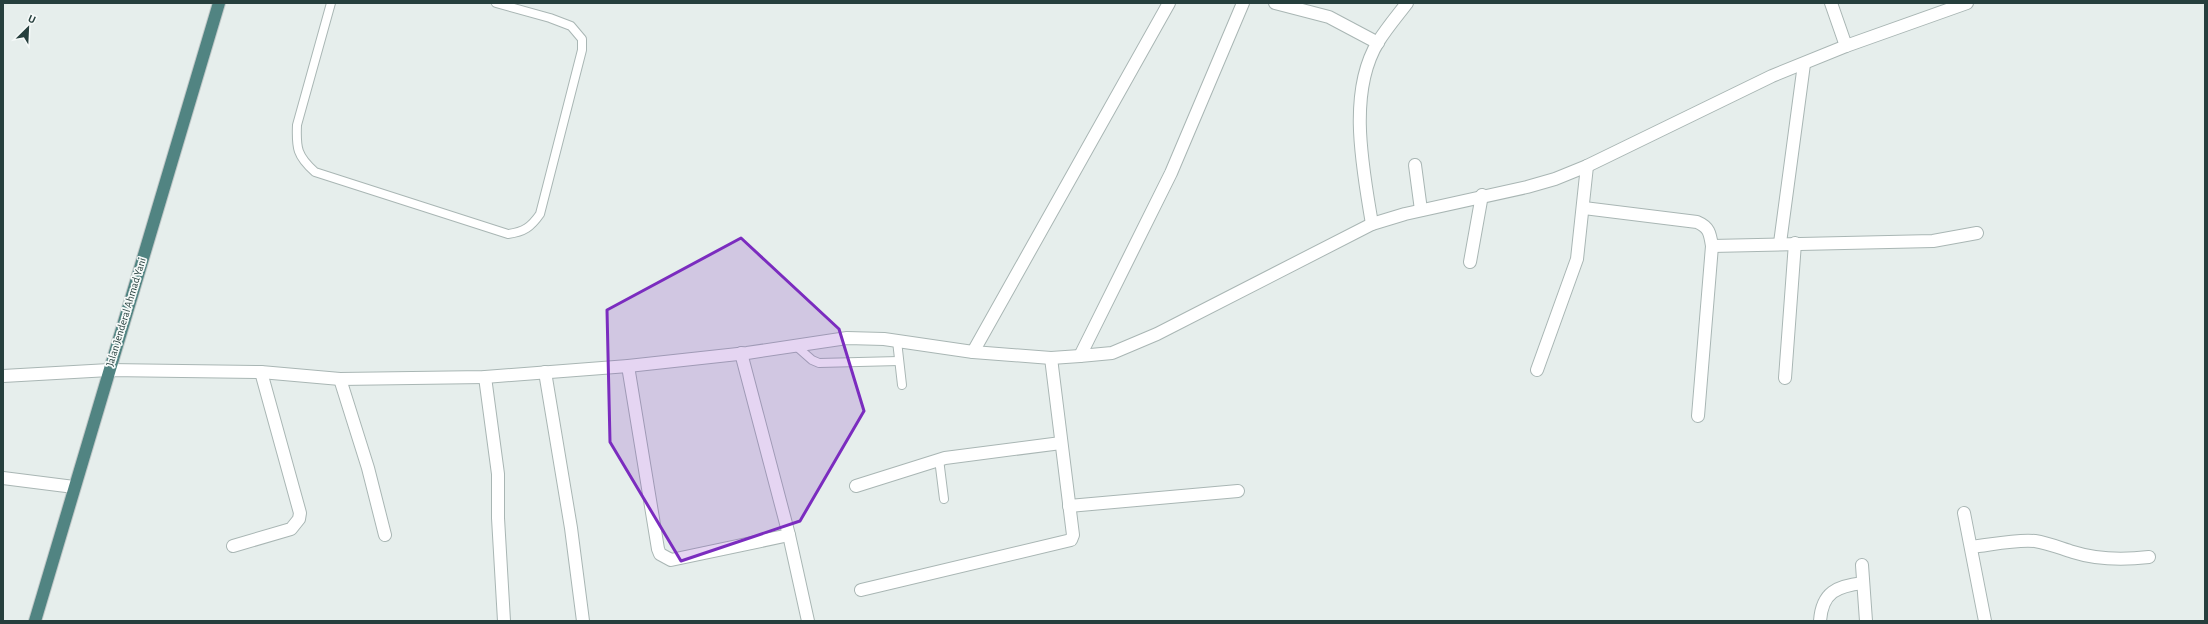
<svg xmlns="http://www.w3.org/2000/svg" width="2208" height="624" font-family="'Alegreya Sans',sans-serif">
  <style>
    .lines { fill: none; stroke-linecap: round; stroke-linejoin: round }
    .service-casing { stroke: #a9b6b4; stroke-width: 10 }
    .minor-casing { stroke: #a9b6b4; stroke-width: 14 }
    .trunk-casing { stroke: #c2c9c9; stroke-width: 14 }
    .service { stroke: #fff; stroke-width: 8 }
    .minor { stroke: #fff; stroke-width: 12 }
    .trunk { stroke: #518482; stroke-width: 12 }
    .marked { fill: #7b2cbf; fill-opacity: 0.2; stroke: #7b2cbf; stroke-width: 3; stroke-linejoin: round }
    .labels { text-anchor: middle; dominant-baseline: central; stroke-width: 3.5; stroke-linejoin: round; paint-order: stroke }
    .street-label { font-size: 11px; fill: #263f3d; stroke: #f6faf9 }
  </style>
  <rect width="100%" height="100%" fill="#e6eeec"/>
  <g class="lines">
    <defs>
      <g id="service">
        <path d="M331,3L297,125C296,148 297,156 315,172L508,234C524,232 531,227 540,214L582,50V39L571,26L550,18L496,3"/>
        <polyline points="897,341 902,385"/>
        <polyline points="795,345 812,360 819,363 899,361"/>
        <polyline points="939,459 944,499"/>
      </g>
      <g id="minor">
        <polyline points="1275,3 1329,17 1378,43"/>
        <polyline points="1831,3 1846,46"/>
        <polyline points="1415,165 1421,210"/>
        <path d="M1584,208L1697,222C1709,227 1710,233 1712,246L1698,416"/>
        <path d="M1372,224C1363,169 1347,93 1378,42C1386,29 1397,16 1407,3"/>
        <polyline points="1780,243 1804,64"/>
        <polyline points="1712,246 1933,241 1977,233"/>
        <polyline points="1470,262 1482,195"/>
        <polyline points="973,352 1169,3"/>
        <polyline points="741,353 789,535 808,621"/>
        <polyline points="1080,356 1171,173 1243,3"/>
        <polyline points="628,366 658,549 660,554 671,560 789,535"/>
        <polyline points="1537,370 1577,259 1587,166"/>
        <polyline points="545,372 571,528 583,621"/>
        <polyline points="3,376 109,370 261,372 340,379 485,377 628,366 747,353 847,338 884,339 973,352 1051,358 1080,356 1112,353 1157,334 1372,224 1405,214 1527,187 1555,179 1587,166 1772,76 1846,46 1967,3"/>
        <polyline points="485,377 498,474 498,518 504,621"/>
        <polyline points="1785,378 1795,243"/>
        <polyline points="340,379 368,468 385,535"/>
        <polyline points="3,478 74,487"/>
        <polyline points="856,486 945,458 1061,443"/>
        <polyline points="1069,506 1238,491"/>
        <polyline points="1964,513 1985,621"/>
        <polyline points="233,546 291,529 299,519 300,513 261,372"/>
        <path d="M1971,547C1990,545 2016,539 2035,541C2048,543 2060,548 2073,552C2098,560 2123,560 2149,557"/>
        <polyline points="1862,565 1866,621"/>
        <polyline points="861,590 1071,540 1073,535 1051,358"/>
        <path d="M1820,621C1822,592 1837,586 1863,583"/>
      </g>
      <polyline id="trunk" points="35,621 219,3"/>
    </defs>
    <use href="#service" class="service-casing"/>
    <use href="#minor" class="minor-casing"/>
    <use href="#trunk" class="trunk-casing"/>
    <use href="#service" class="service"/>
    <use href="#minor" class="minor"/>
    <use href="#trunk" class="trunk"/>
  </g>
  <path class="marked" d="M741,238L839,329L864,411L800,521L681,561L610,442L607,310Z"/>
  <g class="labels">
    <g class="street-label">
      <text transform="translate(126 312) rotate(-73)">Jalan Jenderal Ahmad Yani</text>
    </g>
  </g>
  <rect width="2208" height="624" fill="none" stroke="#263f3d" stroke-width="8"/>
  <g transform="translate(28 28) rotate(24)" stroke="#f6faf9" stroke-width="3" paint-order="stroke">
  <path d="M0-3L7 15L0 10L-7 15Z" fill="#263f3d"/>
  <text y="-6" font-size="11" font-weight="bold" text-anchor="middle" fill="#263f3d">U</text>
  </g>
</svg>
